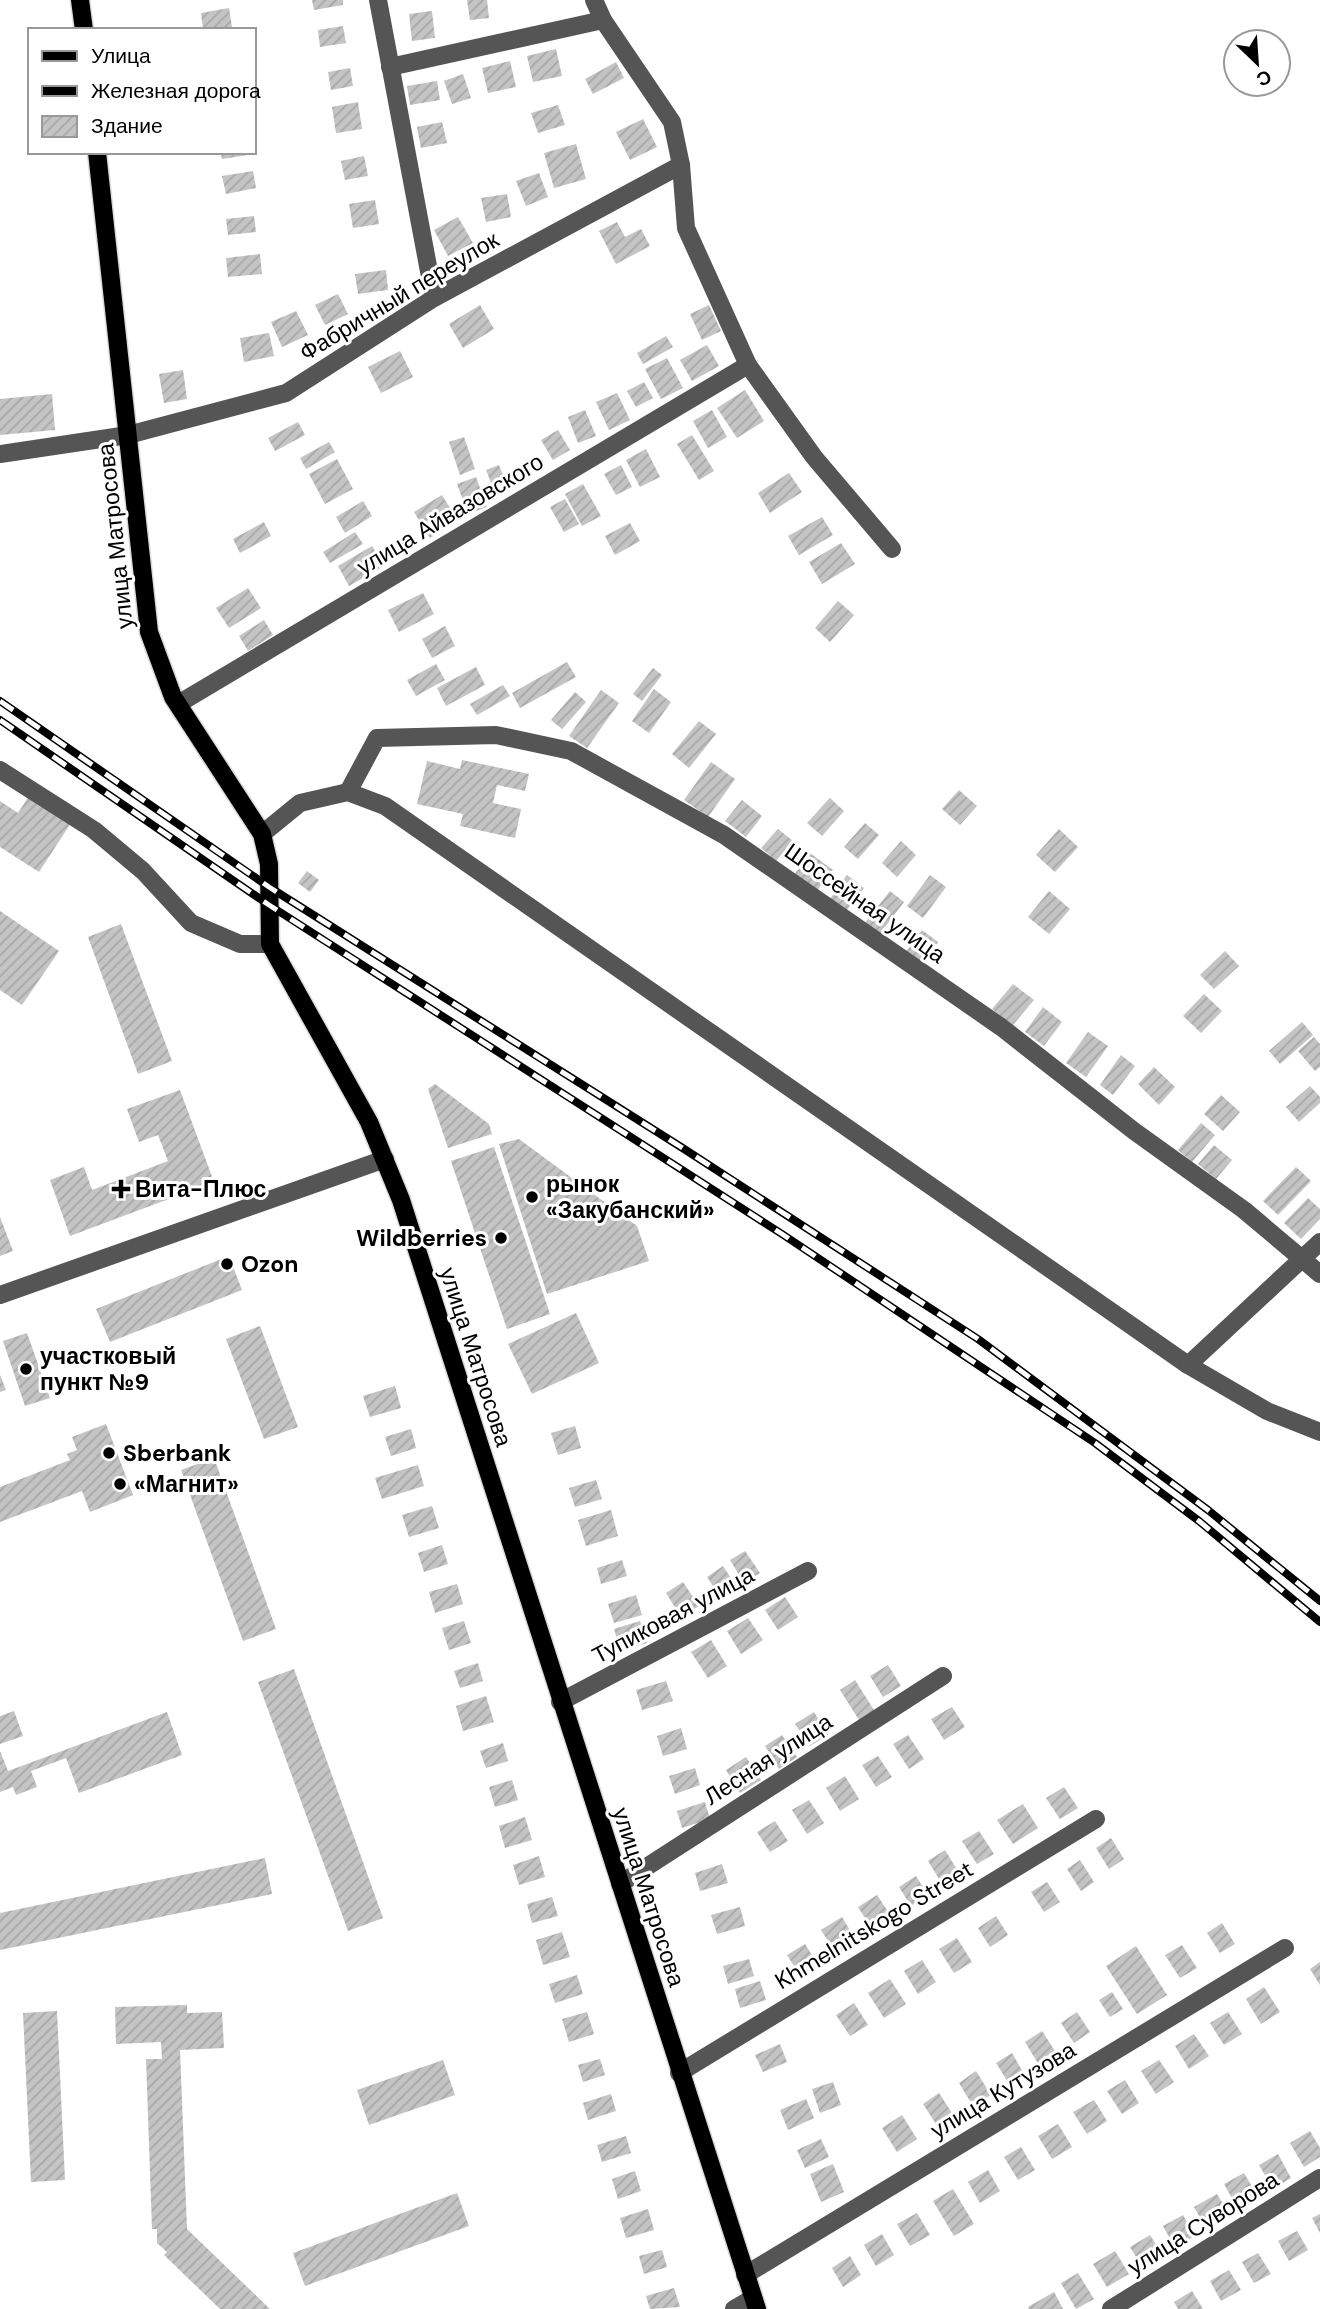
<svg xmlns="http://www.w3.org/2000/svg" width="1320" height="2309" font-family="'DM Sans',sans-serif">
  <style>
    .building { fill: url(#building-hatch) }
    .lines { fill: none; stroke-linecap: round; stroke-linejoin: round }
    .major-casing { stroke: #dbdbdb; stroke-width: 21 }
    .minor { stroke: #555; stroke-width: 18 }
    .major { stroke: #000; stroke-width: 18 }
    .rail-casing { stroke: #000; stroke-width: 8 }
    .rail { stroke: #fff; stroke-width: 5; stroke-dasharray: 16; stroke-linecap: butt }
    .poi-dot { fill: #000; stroke: #fff; stroke-width: 2.5 }
    .labels { text-anchor: middle; dominant-baseline: central; stroke-width: 6; stroke-linejoin: round; paint-order: stroke }
    .street-label { font-size: 23px; fill: #000; stroke: #fff }
    .poi-label { font-size: 23px; font-weight: bold; fill: #000; stroke: #fff; text-anchor: start }
  </style>
  <defs>
    <pattern id="building-hatch" width="6" height="6" patternUnits="userSpaceOnUse" patternTransform="scale(1.75)"><rect width="6" height="6" fill="#c4c4c4"/><path d="M-1 1l2-2M0 6l6-6M5 7l2-2" fill="none" stroke="#a7a7a7"/></pattern>
  </defs>
  <rect width="100%" height="100%" fill="#fff"/>
  <g class="building">
    <polygon points="312,0 343,0 343,5 314,10"/>
    <polygon points="467,0 487,0 489,18 470,20"/>
    <polygon points="229,8 232,27 203,30 201,13"/>
    <polygon points="432,11 435,38 412,41 409,14"/>
    <polygon points="343,26 346,43 320,47 318,30"/>
    <polygon points="556,49 562,76 533,82 527,56"/>
    <polygon points="510,61 516,87 488,93 482,68"/>
    <polygon points="616,62 624,78 593,94 585,79"/>
    <polygon points="350,68 353,86 331,90 328,72"/>
    <polygon points="463,74 471,98 452,104 444,81"/>
    <polygon points="437,81 440,100 410,105 407,86"/>
    <polygon points="358,102 362,129 336,133 332,107"/>
    <polygon points="558,105 565,125 538,133 531,113"/>
    <polygon points="643,119 657,147 630,160 616,132"/>
    <polygon points="442,122 447,143 421,148 417,127"/>
    <polygon points="576,144 586,179 554,188 544,153"/>
    <polygon points="220,152 247,152 248,155 222,159"/>
    <polygon points="364,156 368,176 345,180 341,161"/>
    <polygon points="253,171 256,188 226,194 222,176"/>
    <polygon points="539,173 548,197 526,206 516,181"/>
    <polygon points="507,194 511,217 486,222 481,198"/>
    <polygon points="375,200 379,224 353,228 349,204"/>
    <polygon points="254,216 256,232 228,235 226,219"/>
    <polygon points="458,217 473,243 448,256 434,230"/>
    <polygon points="617,222 625,237 641,229 650,246 616,264 599,231"/>
    <polygon points="260,254 262,274 228,277 226,258"/>
    <polygon points="386,270 388,290 358,294 355,274"/>
    <polygon points="338,294 348,314 325,325 315,305"/>
    <polygon points="480,305 494,329 463,348 449,324"/>
    <polygon points="709,305 721,331 702,340 690,314"/>
    <polygon points="296,311 308,335 282,347 271,322"/>
    <polygon points="269,333 274,356 244,362 240,338"/>
    <polygon points="666,336 673,347 643,364 637,353"/>
    <polygon points="707,345 719,366 692,381 680,360"/>
    <polygon points="400,351 413,377 381,393 368,367"/>
    <polygon points="667,358 683,388 661,399 645,369"/>
    <polygon points="183,370 187,399 164,403 159,374"/>
    <polygon points="644,382 653,398 636,407 627,391"/>
    <polygon points="745,390 764,421 737,438 717,408"/>
    <polygon points="617,393 630,420 609,430 596,402"/>
    <polygon points="52,394 55,430 0,435 0,399"/>
    <polygon points="585,410 596,436 578,443 568,417"/>
    <polygon points="712,410 727,437 708,448 693,421"/>
    <polygon points="298,422 305,435 275,451 268,438"/>
    <polygon points="558,430 570,450 553,460 541,440"/>
    <polygon points="692,435 714,471 699,480 677,444"/>
    <polygon points="464,437 475,469 460,475 449,442"/>
    <polygon points="329,442 335,452 306,469 300,458"/>
    <polygon points="646,449 660,477 640,487 626,460"/>
    <polygon points="337,459 353,489 325,504 309,474"/>
    <polygon points="499,465 506,483 493,488 486,470"/>
    <polygon points="621,465 632,487 616,495 604,474"/>
    <polygon points="789,473 802,492 770,513 758,493"/>
    <polygon points="476,477 487,507 468,514 457,484"/>
    <polygon points="583,484 601,516 582,526 565,494"/>
    <polygon points="442,495 458,521 430,538 414,512"/>
    <polygon points="565,499 579,524 564,532 550,507"/>
    <polygon points="363,501 372,516 345,533 336,517"/>
    <polygon points="822,517 833,535 799,555 788,536"/>
    <polygon points="264,522 271,536 240,553 233,539"/>
    <polygon points="630,523 640,541 615,555 605,536"/>
    <polygon points="355,532 363,544 330,563 323,552"/>
    <polygon points="841,543 855,564 822,584 809,562"/>
    <polygon points="372,546 384,566 349,586 338,566"/>
    <polygon points="248,588 261,608 229,628 216,608"/>
    <polygon points="423,593 434,614 399,632 388,610"/>
    <polygon points="838,601 854,615 830,642 815,628"/>
    <polygon points="264,620 273,635 248,651 239,636"/>
    <polygon points="445,626 455,646 432,658 422,639"/>
    <polygon points="567,662 576,677 520,708 512,693"/>
    <polygon points="436,664 445,680 416,696 407,680"/>
    <polygon points="476,667 485,685 446,706 437,688"/>
    <polygon points="653,668 662,675 642,701 633,694"/>
    <polygon points="503,685 510,696 477,715 470,704"/>
    <polygon points="654,689 671,702 649,733 632,721"/>
    <polygon points="601,690 619,703 587,748 569,736"/>
    <polygon points="575,692 586,702 562,729 551,720"/>
    <polygon points="699,721 716,734 689,768 672,754"/>
    <polygon points="462,760 529,774 525,791 497,785 493,803 521,809 515,838 460,826 463,814 417,804 427,761 460,769"/>
    <polygon points="711,762 735,779 708,817 684,800"/>
    <polygon points="959,790 977,806 960,825 942,809"/>
    <polygon points="29,796 71,823 39,872 0,847 0,801 18,813"/>
    <polygon points="830,798 844,811 822,836 807,823"/>
    <polygon points="742,800 762,816 746,837 725,821"/>
    <polygon points="865,823 879,835 858,859 844,847"/>
    <polygon points="778,829 793,841 776,861 761,848"/>
    <polygon points="1059,829 1078,847 1055,872 1036,855"/>
    <polygon points="901,841 916,855 897,877 882,863"/>
    <polygon points="810,853 833,870 816,892 794,875"/>
    <polygon points="307,871 319,880 310,892 298,883"/>
    <polygon points="847,875 864,888 846,911 830,899"/>
    <polygon points="930,875 946,887 923,918 907,906"/>
    <polygon points="890,891 904,902 879,935 864,924"/>
    <polygon points="1049,891 1070,909 1049,934 1028,917"/>
    <polygon points="0,911 59,951 22,1005 0,990"/>
    <polygon points="121,924 172,1061 138,1074 88,937"/>
    <polygon points="922,930 938,942 922,964 906,952"/>
    <polygon points="1225,951 1239,966 1214,989 1200,975"/>
    <polygon points="1013,984 1034,1000 1012,1026 992,1009"/>
    <polygon points="1204,994 1222,1011 1201,1033 1183,1016"/>
    <polygon points="1043,1007 1062,1022 1044,1046 1025,1032"/>
    <polygon points="1302,1022 1313,1035 1280,1064 1269,1051"/>
    <polygon points="1088,1032 1108,1046 1086,1077 1066,1063"/>
    <polygon points="1314,1037 1320,1044 1320,1067 1315,1071 1298,1051"/>
    <polygon points="1121,1055 1135,1066 1113,1095 1100,1085"/>
    <polygon points="1154,1067 1175,1087 1159,1105 1138,1084"/>
    <polygon points="435,1084 489,1124 492,1134 448,1148 428,1089"/>
    <polygon points="1310,1086 1320,1097 1320,1103 1299,1122 1286,1107"/>
    <polygon points="180,1090 214,1182 70,1236 50,1180 84,1167 92,1190 168,1161 158,1135 139,1142 127,1109"/>
    <polygon points="1221,1095 1240,1112 1223,1131 1204,1114"/>
    <polygon points="1201,1123 1215,1135 1192,1162 1178,1150"/>
    <polygon points="519,1139 637,1226 649,1261 547,1294 499,1144"/>
    <polygon points="1214,1145 1232,1160 1216,1179 1198,1164"/>
    <polygon points="494,1147 550,1314 507,1329 451,1161"/>
    <polygon points="1296,1167 1311,1181 1278,1215 1263,1201"/>
    <polygon points="1308,1198 1320,1209 1320,1219 1301,1239 1284,1223"/>
    <polygon points="0,1217 13,1251 0,1256"/>
    <polygon points="229,1256 242,1290 110,1342 96,1309"/>
    <polygon points="576,1313 599,1363 532,1394 508,1344"/>
    <polygon points="260,1326 298,1427 264,1439 226,1339"/>
    <polygon points="27,1333 50,1398 25,1406 3,1341"/>
    <polygon points="0,1375 6,1390 0,1392"/>
    <polygon points="395,1386 401,1408 370,1417 363,1396"/>
    <polygon points="106,1424 133,1495 90,1512 82,1491 0,1522 0,1487 70,1460 67,1454 77,1450 72,1437"/>
    <polygon points="575,1426 581,1448 558,1455 551,1433"/>
    <polygon points="411,1429 416,1448 391,1456 385,1437"/>
    <polygon points="214,1458 276,1629 243,1641 181,1470"/>
    <polygon points="418,1465 424,1486 382,1499 375,1478"/>
    <polygon points="596,1480 602,1499 575,1507 569,1488"/>
    <polygon points="432,1506 439,1528 409,1537 402,1515"/>
    <polygon points="611,1510 618,1536 586,1546 578,1520"/>
    <polygon points="442,1545 448,1564 424,1572 418,1553"/>
    <polygon points="745,1551 760,1573 744,1583 730,1560"/>
    <polygon points="622,1560 627,1576 601,1584 597,1568"/>
    <polygon points="723,1566 737,1587 720,1597 707,1577"/>
    <polygon points="683,1582 699,1606 681,1617 666,1593"/>
    <polygon points="457,1584 463,1604 435,1613 429,1592"/>
    <polygon points="636,1595 642,1615 614,1623 608,1604"/>
    <polygon points="785,1597 798,1617 778,1630 765,1610"/>
    <polygon points="748,1618 763,1640 741,1654 727,1631"/>
    <polygon points="464,1621 471,1643 449,1650 442,1628"/>
    <polygon points="640,1621 647,1643 621,1651 614,1629"/>
    <polygon points="711,1640 727,1666 708,1678 691,1652"/>
    <polygon points="478,1663 483,1681 460,1688 454,1671"/>
    <polygon points="888,1665 901,1686 883,1697 870,1676"/>
    <polygon points="294,1669 383,1918 348,1931 258,1682"/>
    <polygon points="855,1680 874,1710 859,1720 840,1690"/>
    <polygon points="666,1681 673,1701 642,1710 636,1690"/>
    <polygon points="486,1696 494,1722 463,1731 456,1706"/>
    <polygon points="952,1707 965,1727 944,1740 931,1719"/>
    <polygon points="14,1711 23,1736 0,1744 0,1716"/>
    <polygon points="167,1712 182,1755 79,1793 66,1758 31,1771 37,1787 16,1795 13,1787 0,1792 0,1751 8,1771"/>
    <polygon points="814,1712 828,1735 810,1746 795,1724"/>
    <polygon points="681,1728 687,1749 663,1756 657,1736"/>
    <polygon points="782,1735 797,1757 779,1769 765,1746"/>
    <polygon points="908,1735 924,1759 909,1769 893,1744"/>
    <polygon points="503,1743 508,1761 486,1768 480,1751"/>
    <polygon points="878,1756 892,1777 876,1787 862,1765"/>
    <polygon points="746,1757 761,1780 740,1793 726,1770"/>
    <polygon points="695,1768 700,1785 675,1794 669,1776"/>
    <polygon points="845,1776 859,1799 840,1811 826,1788"/>
    <polygon points="512,1780 518,1800 495,1807 489,1787"/>
    <polygon points="1064,1787 1078,1808 1060,1819 1046,1798"/>
    <polygon points="809,1800 824,1823 807,1834 792,1810"/>
    <polygon points="705,1802 710,1819 682,1828 677,1811"/>
    <polygon points="1023,1804 1038,1828 1013,1844 997,1820"/>
    <polygon points="525,1817 532,1840 505,1848 499,1826"/>
    <polygon points="775,1821 788,1841 770,1852 757,1832"/>
    <polygon points="979,1831 994,1854 977,1864 962,1841"/>
    <polygon points="1111,1838 1124,1859 1109,1869 1096,1848"/>
    <polygon points="945,1850 961,1876 944,1887 928,1861"/>
    <polygon points="539,1856 545,1877 519,1885 513,1865"/>
    <polygon points="265,1858 272,1894 0,1950 0,1913"/>
    <polygon points="1080,1860 1094,1882 1081,1891 1067,1869"/>
    <polygon points="722,1864 728,1883 700,1891 695,1873"/>
    <polygon points="916,1876 928,1895 911,1906 899,1887"/>
    <polygon points="1047,1882 1060,1902 1044,1912 1031,1892"/>
    <polygon points="877,1895 891,1916 872,1929 858,1907"/>
    <polygon points="552,1897 558,1916 532,1923 527,1904"/>
    <polygon points="740,1907 745,1926 717,1934 711,1915"/>
    <polygon points="996,1916 1008,1935 990,1947 978,1928"/>
    <polygon points="842,1917 857,1942 837,1955 821,1930"/>
    <polygon points="1222,1923 1235,1944 1220,1953 1207,1933"/>
    <polygon points="562,1932 570,1957 543,1965 536,1940"/>
    <polygon points="957,1938 972,1962 954,1973 939,1949"/>
    <polygon points="805,1944 819,1966 801,1977 787,1955"/>
    <polygon points="1182,1945 1197,1968 1180,1978 1165,1955"/>
    <polygon points="1136,1946 1167,1995 1137,2014 1106,1966"/>
    <polygon points="749,1959 754,1976 728,1984 723,1966"/>
    <polygon points="922,1960 936,1982 918,1994 904,1971"/>
    <polygon points="1320,1962 1320,1985 1310,1969"/>
    <polygon points="577,1975 583,1994 555,2003 549,1984"/>
    <polygon points="890,1979 906,2004 884,2018 868,1993"/>
    <polygon points="760,1981 766,2000 740,2008 735,1989"/>
    <polygon points="1264,1987 1280,2012 1261,2024 1246,1999"/>
    <polygon points="1112,1992 1123,2009 1110,2017 1099,2000"/>
    <polygon points="854,2003 868,2025 850,2036 836,2015"/>
    <polygon points="187,2005 187,2013 222,2012 224,2048 180,2050 187,2229 270,2309 220,2309 164,2255 167,2252 157,2243 157,2229 152,2229 146,2059 162,2059 161,2042 116,2044 115,2007"/>
    <polygon points="57,2011 65,2180 31,2182 23,2013"/>
    <polygon points="587,2012 594,2034 569,2042 562,2019"/>
    <polygon points="1077,2012 1090,2032 1074,2043 1061,2023"/>
    <polygon points="1228,2012 1242,2034 1224,2045 1210,2023"/>
    <polygon points="1042,2031 1057,2054 1039,2065 1025,2042"/>
    <polygon points="1194,2034 1209,2056 1189,2069 1175,2046"/>
    <polygon points="780,2044 787,2062 763,2072 755,2055"/>
    <polygon points="1012,2053 1023,2072 1008,2082 996,2063"/>
    <polygon points="600,2059 605,2075 583,2082 578,2065"/>
    <polygon points="443,2060 455,2095 369,2125 357,2090"/>
    <polygon points="1159,2060 1174,2082 1156,2094 1141,2071"/>
    <polygon points="976,2071 991,2095 973,2106 959,2083"/>
    <polygon points="1125,2080 1139,2103 1122,2114 1107,2091"/>
    <polygon points="833,2082 841,2105 820,2113 812,2089"/>
    <polygon points="939,2093 954,2116 938,2127 923,2104"/>
    <polygon points="611,2094 616,2111 588,2120 583,2103"/>
    <polygon points="806,2099 814,2118 788,2130 780,2110"/>
    <polygon points="1094,2100 1107,2121 1087,2134 1073,2112"/>
    <polygon points="902,2115 917,2139 897,2152 882,2128"/>
    <polygon points="1058,2124 1072,2147 1052,2159 1038,2136"/>
    <polygon points="1310,2131 1320,2148 1320,2157 1304,2167 1290,2143"/>
    <polygon points="626,2136 631,2153 602,2162 597,2145"/>
    <polygon points="821,2139 829,2157 805,2168 797,2150"/>
    <polygon points="1021,2147 1035,2170 1018,2180 1004,2157"/>
    <polygon points="1278,2154 1291,2178 1273,2189 1259,2165"/>
    <polygon points="833,2164 844,2192 821,2202 810,2174"/>
    <polygon points="988,2170 1000,2191 980,2203 968,2182"/>
    <polygon points="635,2171 641,2191 618,2199 612,2179"/>
    <polygon points="1244,2173 1257,2195 1237,2207 1224,2184"/>
    <polygon points="953,2189 974,2224 954,2236 933,2201"/>
    <polygon points="457,2193 469,2226 305,2286 293,2253"/>
    <polygon points="1217,2194 1229,2214 1206,2228 1194,2207"/>
    <polygon points="648,2209 654,2230 626,2238 620,2218"/>
    <polygon points="917,2213 930,2235 910,2246 897,2224"/>
    <polygon points="1320,2214 1320,2233 1312,2218"/>
    <polygon points="1183,2215 1195,2236 1175,2248 1163,2226"/>
    <polygon points="1297,2231 1308,2250 1289,2261 1278,2241"/>
    <polygon points="882,2234 894,2255 876,2266 864,2245"/>
    <polygon points="1150,2235 1163,2256 1143,2268 1130,2247"/>
    <polygon points="662,2250 667,2267 644,2274 639,2256"/>
    <polygon points="1115,2251 1129,2274 1107,2287 1093,2264"/>
    <polygon points="1258,2253 1271,2274 1254,2283 1242,2262"/>
    <polygon points="850,2256 861,2275 843,2287 832,2268"/>
    <polygon points="1229,2270 1241,2290 1221,2301 1210,2281"/>
    <polygon points="1078,2273 1094,2299 1076,2309 1061,2283"/>
    <polygon points="674,2288 680,2307 650,2309 646,2296"/>
    <polygon points="1192,2291 1203,2309 1178,2309 1174,2302"/>
    <polygon points="1054,2292 1063,2309 1029,2309 1028,2307"/>
  </g>
  <g class="lines">
    <defs>
      <g id="major">
        <polyline points="80,0 84,30"/>
        <polyline points="97,152 149,632 173,697 262,834 269,864 270,944 369,1122 401,1200 757,2309"/>
      </g>
    </defs>
    <use href="#major" class="major-casing"/>
    <g class="minor">
      <polyline points="378,0 434,298"/>
      <polyline points="390,67 603,20"/>
      <polyline points="681,165 686,228 748,365 814,457 892,549"/>
      <polyline points="0,454 128,435 286,393 434,298 681,165 672,122 603,20 594,0"/>
      <polyline points="178,704 748,365"/>
      <polyline points="0,770 94,830 143,871 191,923 240,944 270,944"/>
      <polyline points="348,792 377,738 496,735 571,751 724,835 1001,1027 1134,1131 1244,1210 1320,1274"/>
      <polyline points="262,834 300,803 348,792 385,806 1188,1365 1267,1411 1320,1432"/>
      <polyline points="0,1295 385,1159"/>
      <polyline points="1188,1365 1320,1242"/>
      <polyline points="560,1702 808,1571"/>
      <polyline points="620,1884 943,1676"/>
      <polyline points="679,2073 1096,1819"/>
      <polyline points="745,2275 1285,1948"/>
      <polyline points="734,2309 753,2298"/>
      <polyline points="1111,2309 1320,2178"/>
    </g>
    <use href="#major" class="major"/>
    <defs>
      <g id="rail">
        <polyline points="0,701 269,887 681,1147 978,1339 1208,1510 1320,1601"/>
        <polyline points="0,720 269,905 782,1234 1095,1443 1199,1521 1320,1622"/>
      </g>
    </defs>
    <use href="#rail" class="rail-casing"/>
    <use href="#rail" class="rail"/>
  </g>
  <g class="poi-dot">
    <path d="M117.5 1178.5h7v7h7v7h-7v7h-7v-7h-7v-7h7z"/>
    <circle cx="532" cy="1197" r="7"/>
    <circle cx="501" cy="1238" r="7"/>
    <circle cx="227" cy="1264" r="7"/>
    <circle cx="26" cy="1369" r="7"/>
    <circle cx="109" cy="1453" r="7"/>
    <circle cx="120" cy="1484" r="7"/>
  </g>
  <g class="labels">
    <g class="street-label">
      <text transform="translate(399 296) rotate(-31)">Фабричный переулок</text>
      <text transform="translate(450 514) rotate(-31)">улица Айвазовского</text>
      <text transform="translate(115 536) rotate(-96)">улица Матросова</text>
      <text transform="translate(865 903) rotate(35)">Шоссейная улица</text>
      <text transform="translate(476 1357) rotate(72)">улица Матросова</text>
      <text transform="translate(673 1615) rotate(-28)">Тупиковая улица</text>
      <text transform="translate(768 1759) rotate(-33)">Лесная улица</text>
      <text transform="translate(649 1897) rotate(72)">улица Матросова</text>
      <text transform="translate(874 1925) rotate(-31)">Khmelnitskogo Street</text>
      <text transform="translate(1003 2090) rotate(-31)">улица Кутузова</text>
      <text transform="translate(1203 2223) rotate(-32)">улица Суворова</text>
    </g>
    <g class="poi-label">
      <text x="546" y="1184">рынок<tspan x="546" dy="26">«Закубанский»</tspan></text>
      <text x="135" y="1189">Вита-Плюс</text>
      <text x="487" y="1238" text-anchor="end">Wildberries</text>
      <text x="241" y="1264">Ozon</text>
      <text x="40" y="1356">участковый<tspan x="40" dy="26">пункт №9</tspan></text>
      <text x="123" y="1453">Sberbank</text>
      <text x="134" y="1484">«Магнит»</text>
    </g>
  </g>
  <rect x="28" y="28" width="228" height="126" fill="#ffffff" stroke="#999999" stroke-width="2"/>
  <rect x="42" y="51" width="35" height="10" fill="#000000" stroke="#999999" stroke-width="2"/>
  <text x="91" y="63" font-size="21" fill="#000000">Улица</text>
  <rect x="42" y="86" width="35" height="10" fill="#000000" stroke="#999999" stroke-width="2"/>
  <text x="91" y="98" font-size="21" fill="#000000">Железная дорога</text>
  <rect x="42" y="116" width="35" height="21" fill="url(#building-hatch)" stroke="#999999" stroke-width="2"/>
  <text x="91" y="133" font-size="21" fill="#000000">Здание</text>
  <g transform="translate(1257 63) rotate(155)"><circle r="33" fill="#ffffff" stroke="#999999" stroke-width="2"/>
  <path d="M0-5L12 26L0 18L-12 26Z" fill="#000000"/>
  <text y="-10" font-size="19" font-weight="bold" text-anchor="middle" fill="#000000">С</text>
  </g>
</svg>
